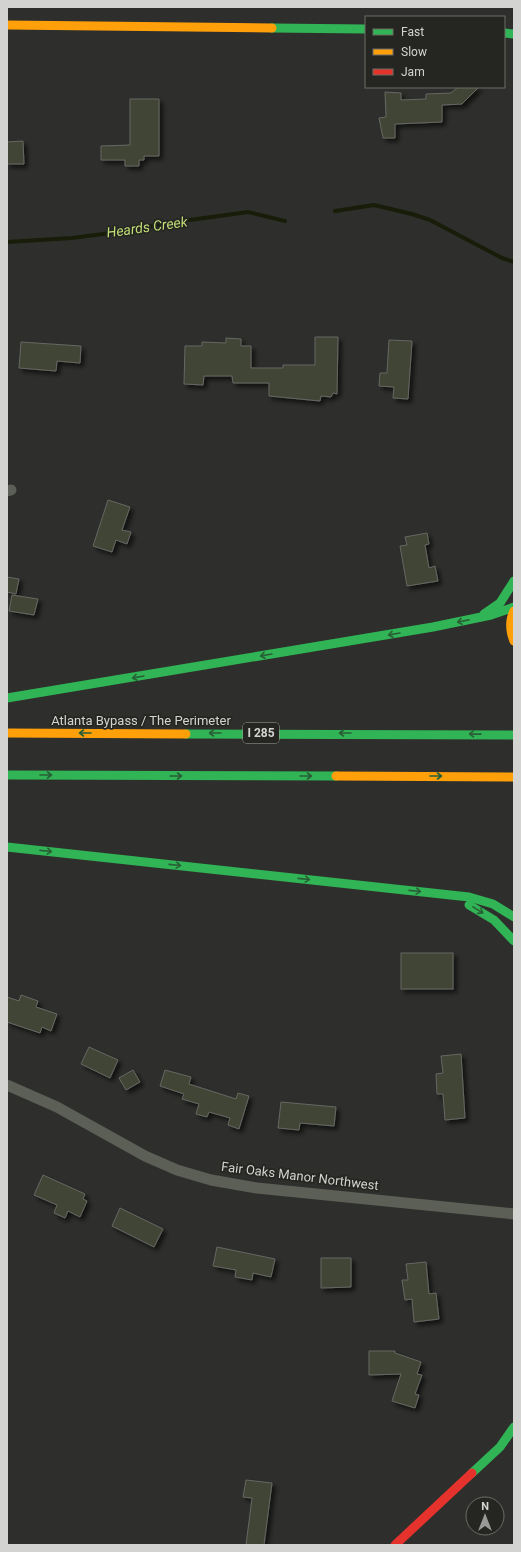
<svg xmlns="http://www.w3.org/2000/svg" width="521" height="1552" font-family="Roboto,sans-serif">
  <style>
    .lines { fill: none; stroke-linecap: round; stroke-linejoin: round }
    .stream { stroke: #171d08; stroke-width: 4 }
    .building { fill: #414534; stroke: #666764; filter: url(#shadow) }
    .street { stroke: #5c5f56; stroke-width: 11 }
    .fast { stroke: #30b455; stroke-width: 9 }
    .slow { stroke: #ff9f0a; stroke-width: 9 }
    .jam { stroke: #e5322d; stroke-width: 9 }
    .oneway { stroke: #295f36 }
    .labels { text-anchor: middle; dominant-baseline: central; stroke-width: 3.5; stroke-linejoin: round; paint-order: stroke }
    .shield { fill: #252621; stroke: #9fa09c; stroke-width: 1 }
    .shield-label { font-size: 12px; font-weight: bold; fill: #d3d4d1 }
    .street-label { font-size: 13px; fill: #d3d4d1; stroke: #252621 }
    .water-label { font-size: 14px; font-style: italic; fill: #c2de77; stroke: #252621 }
  </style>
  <defs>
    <filter id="shadow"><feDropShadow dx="3.5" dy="3.5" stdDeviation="2" flood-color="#0009"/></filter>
  </defs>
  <rect width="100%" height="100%" fill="#2e2f2c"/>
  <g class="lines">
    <g class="stream">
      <polyline points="335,211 374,205 412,214 430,220 502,258 514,262"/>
      <polyline points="7,242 72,238 111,233 168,223 248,212 285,221"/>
    </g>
  </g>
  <g class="building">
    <polygon points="458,87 479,87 462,104 442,105 442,122 395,124 395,138 383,138 379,118 386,117 385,92 401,93 401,100 426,99 426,94 451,93"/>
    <polygon points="130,99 159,99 159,156 144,156 144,160 139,160 139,166 125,166 125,160 101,160 101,146 130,145"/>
    <polygon points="23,141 24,164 7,164 7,142"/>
    <polygon points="315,337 338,337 337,394 333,393 331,397 321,396 320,401 269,396 269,383 233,383 232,376 204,376 203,385 184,384 185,346 202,346 202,342 226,343 226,338 241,339 241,346 251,346 251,368 283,368 283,365 315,365"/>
    <polygon points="389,340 412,341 408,399 393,398 394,387 379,386 380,373 387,373"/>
    <polygon points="21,342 81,346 80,363 57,361 56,371 19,368"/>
    <polygon points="108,500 130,507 122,530 131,532 127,544 116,540 112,552 93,546"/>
    <polygon points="427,533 429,544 425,545 429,568 435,566 438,581 407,586 400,546 407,545 405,537"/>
    <polygon points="7,577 19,579 16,594 7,592"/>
    <polygon points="12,595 38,599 34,615 9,611"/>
    <rect x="401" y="953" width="52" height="36"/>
    <polygon points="21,995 38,1001 36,1007 57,1014 51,1031 42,1027 40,1033 7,1022 7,997 19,1001"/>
    <polygon points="89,1047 118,1060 110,1078 81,1064"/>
    <polygon points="461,1054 465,1118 445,1120 443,1094 437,1094 436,1074 443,1073 441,1056"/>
    <polygon points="133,1070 140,1082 126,1090 119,1078"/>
    <polygon points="165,1070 191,1077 189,1084 236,1099 238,1093 249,1096 239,1129 228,1125 230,1118 209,1112 207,1117 196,1114 199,1104 182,1099 184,1094 160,1086"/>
    <polygon points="281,1102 336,1107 334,1126 300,1123 299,1130 278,1128"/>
    <polygon points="43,1175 85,1194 83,1199 87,1201 80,1217 68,1211 65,1218 54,1213 57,1205 34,1195"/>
    <polygon points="120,1208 163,1229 154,1247 112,1226"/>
    <polygon points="217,1247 275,1259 271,1277 253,1273 252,1280 235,1277 236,1270 213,1266"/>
    <polygon points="321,1258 351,1258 351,1287 321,1288"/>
    <polygon points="426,1262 429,1294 436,1293 439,1319 414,1322 412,1299 405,1300 402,1280 408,1280 406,1264"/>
    <polygon points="369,1351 395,1351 395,1353 421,1362 417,1374 422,1375 415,1394 419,1395 415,1408 392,1401 401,1374 369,1375"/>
    <polygon points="246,1480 272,1483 264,1545 246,1545 252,1498 243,1497"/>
  </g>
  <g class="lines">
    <g class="street">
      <polyline points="7,491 11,490"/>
      <polyline points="7,1085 57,1107 145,1156 177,1170 211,1180 257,1188 514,1214"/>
    </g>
    <g class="fast">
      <polyline points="272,28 366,29"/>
      <polyline points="504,33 514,34"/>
      <polyline points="484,614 500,603 514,581"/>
      <polyline points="7,698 433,627 491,615 514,607"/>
      <polyline points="186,734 514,735"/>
      <polyline points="7,775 336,776"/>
      <polyline points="7,847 469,897 493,904 514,917"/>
      <polyline points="469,905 494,920 514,941"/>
      <polyline points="472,1473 500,1447 514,1427"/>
    </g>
    <g class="slow">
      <polyline points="7,25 272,28"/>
      <path d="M514,611C509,621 510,631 514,641"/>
      <polyline points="7,733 186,734"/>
      <polyline points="336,776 514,777"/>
    </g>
    <polyline class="jam" points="395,1545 472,1473"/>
  </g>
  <defs><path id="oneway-shaft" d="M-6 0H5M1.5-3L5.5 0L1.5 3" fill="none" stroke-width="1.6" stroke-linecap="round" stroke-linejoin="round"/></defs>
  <g class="oneway">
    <use href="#oneway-shaft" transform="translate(463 621) rotate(169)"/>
    <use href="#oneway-shaft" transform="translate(394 634) rotate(170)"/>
    <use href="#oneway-shaft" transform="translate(266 655) rotate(170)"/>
    <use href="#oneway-shaft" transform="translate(138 677) rotate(170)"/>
    <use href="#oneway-shaft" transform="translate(85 733) rotate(-180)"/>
    <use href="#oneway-shaft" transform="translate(215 733) rotate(-180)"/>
    <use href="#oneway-shaft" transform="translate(345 733) rotate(-180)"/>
    <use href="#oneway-shaft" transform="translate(475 734) rotate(-179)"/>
    <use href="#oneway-shaft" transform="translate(46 775)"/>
    <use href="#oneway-shaft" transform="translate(176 776)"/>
    <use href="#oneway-shaft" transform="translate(306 776)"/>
    <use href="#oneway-shaft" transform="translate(436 776)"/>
    <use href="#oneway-shaft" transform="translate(46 851) rotate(6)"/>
    <use href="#oneway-shaft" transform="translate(175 865) rotate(6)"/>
    <use href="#oneway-shaft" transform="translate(304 879) rotate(6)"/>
    <use href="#oneway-shaft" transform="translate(415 891) rotate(6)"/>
    <use href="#oneway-shaft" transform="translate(478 910) rotate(32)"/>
  </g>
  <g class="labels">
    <rect class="shield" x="243" y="723" width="36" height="20" rx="3"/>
    <g class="shield-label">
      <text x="261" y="733">I 285</text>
    </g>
    <g class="street-label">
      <text x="141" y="720">Atlanta Bypass / The Perimeter</text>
      <text transform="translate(300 1176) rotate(7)">Fair Oaks Manor Northwest</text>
    </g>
    <g class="water-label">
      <text transform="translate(147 227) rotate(-8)">Heards Creek</text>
    </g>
  </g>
  <rect width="521" height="1552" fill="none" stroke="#d3d4d1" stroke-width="16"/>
  <rect x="365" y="16" width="140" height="72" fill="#252621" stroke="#6b6c67"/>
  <rect x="373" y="29" width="20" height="6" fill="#30b455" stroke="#6b6c67"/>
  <text x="401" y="36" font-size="12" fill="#d3d4d1">Fast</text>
  <rect x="373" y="49" width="20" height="6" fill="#ff9f0a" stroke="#6b6c67"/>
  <text x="401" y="56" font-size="12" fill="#d3d4d1">Slow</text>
  <rect x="373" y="69" width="20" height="6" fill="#e5322d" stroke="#6b6c67"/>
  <text x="401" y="76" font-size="12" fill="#d3d4d1">Jam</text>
  <g transform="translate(485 1516)"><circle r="19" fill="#252621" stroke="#6b6c67"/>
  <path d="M0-3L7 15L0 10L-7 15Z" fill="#999a97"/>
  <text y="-6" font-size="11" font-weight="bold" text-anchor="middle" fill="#d3d4d1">N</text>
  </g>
</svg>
